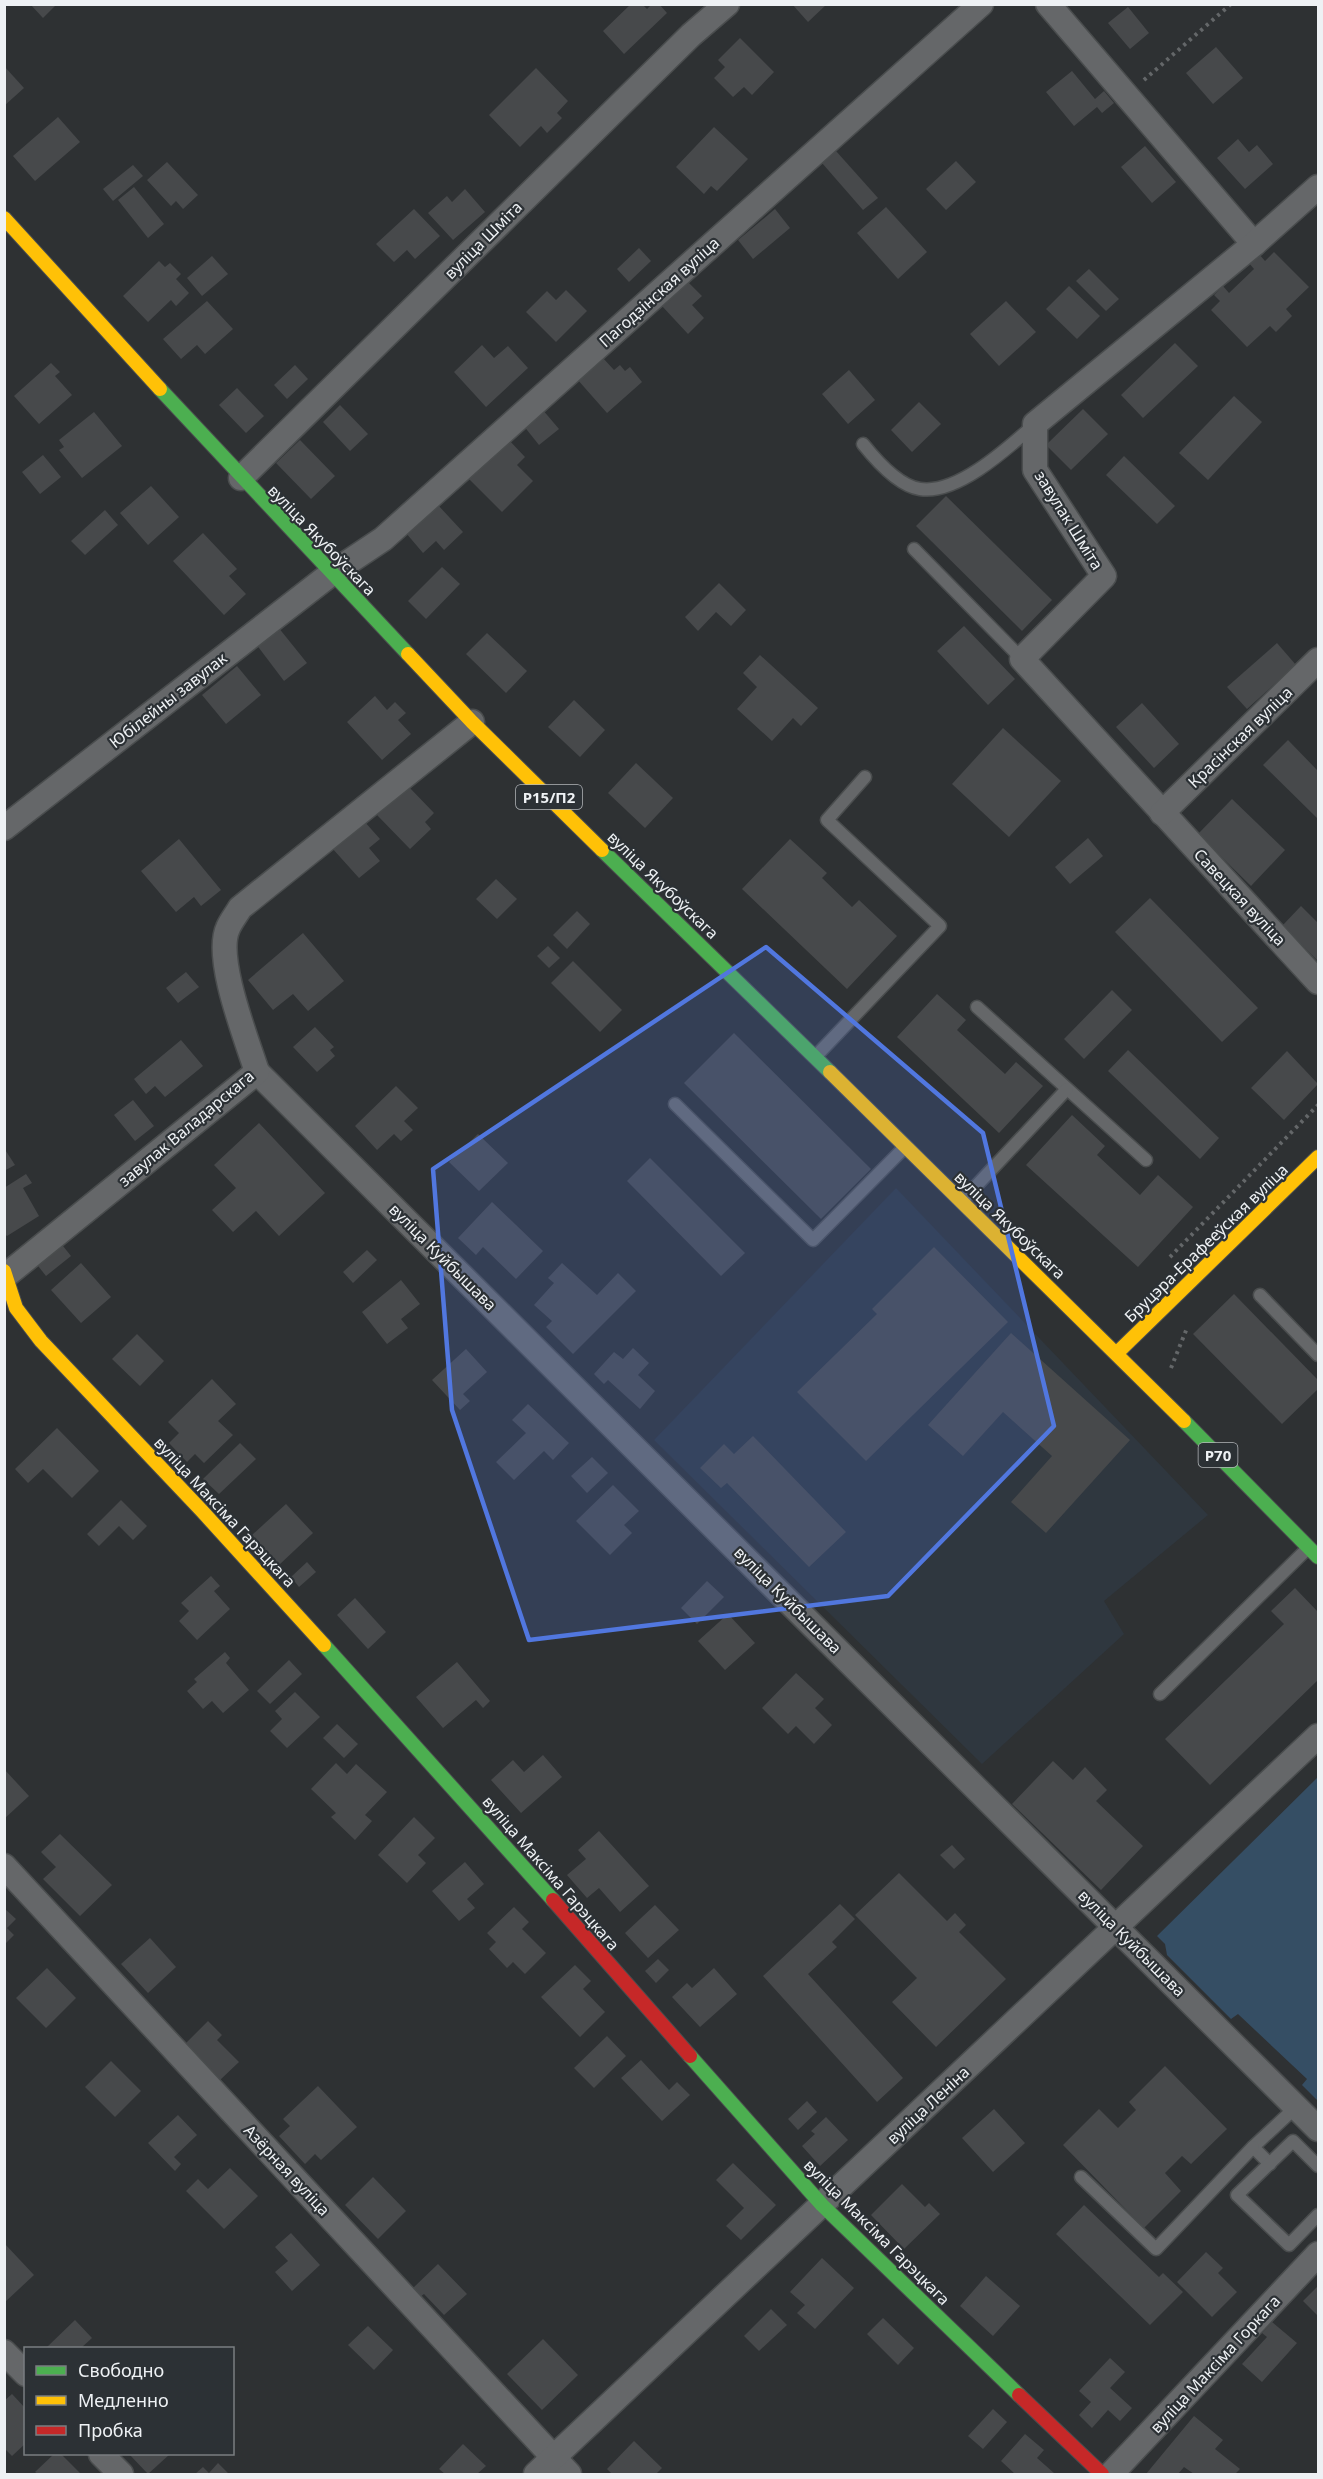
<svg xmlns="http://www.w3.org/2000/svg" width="1323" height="2479" font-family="'Noto Sans',sans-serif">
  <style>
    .built { fill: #2f373f }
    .green { fill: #354e64 }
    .building { fill: #47494b }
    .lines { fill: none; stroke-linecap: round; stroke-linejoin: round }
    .lane-casing { stroke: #4a4d4e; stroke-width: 15 }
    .street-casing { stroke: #4a4d4e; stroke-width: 27 }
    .fast-casing { stroke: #4a4d4e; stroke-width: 16 }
    .slow-casing { stroke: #4a4d4e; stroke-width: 16 }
    .jam-casing { stroke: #4a4d4e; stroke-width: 16 }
    .path { stroke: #646769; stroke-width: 4; stroke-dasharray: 3 4.5; stroke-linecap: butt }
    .lane { stroke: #656769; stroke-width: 12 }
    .street { stroke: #656769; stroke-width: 24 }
    .fast { stroke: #4caf50; stroke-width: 14 }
    .slow { stroke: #ffc107; stroke-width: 14 }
    .jam { stroke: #c62828; stroke-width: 14 }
    .marked { fill: #5177df; fill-opacity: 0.2; stroke: #5177df; stroke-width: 4.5; stroke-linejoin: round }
    .labels { text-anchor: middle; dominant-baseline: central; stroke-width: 4.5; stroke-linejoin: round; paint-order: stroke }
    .shield { fill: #2c3135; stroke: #b4b7bb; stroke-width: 1.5 }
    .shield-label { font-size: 15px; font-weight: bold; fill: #eef1f4 }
    .street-label { font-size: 16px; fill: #eef1f4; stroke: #2c3135 }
  </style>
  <rect width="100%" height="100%" fill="#2e3133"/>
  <polygon class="built" points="896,1188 1208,1515 1104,1601 1124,1634 982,1764 654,1440"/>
  <polygon class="green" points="1318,1777 1318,2101 1302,2085 1307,2079 1238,2014 1231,2019 1167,1955 1165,1944 1157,1936"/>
  <g class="building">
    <polygon points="30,4 57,4 43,18"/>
    <polygon points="631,4 642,4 647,9 652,4 659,4 667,13 624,54 603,31"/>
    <polygon points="792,4 827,4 808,22"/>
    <polygon points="1128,7 1149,33 1130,49 1108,23"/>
    <polygon points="740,38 774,72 752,95 744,87 733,97 714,78 725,67 718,60"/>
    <polygon points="1216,47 1243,78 1213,104 1186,73"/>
    <polygon points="4,66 24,88 4,106"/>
    <polygon points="536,68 568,101 557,113 562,118 547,133 541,126 520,147 489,115"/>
    <polygon points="1072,71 1095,99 1104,91 1114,103 1102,113 1097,107 1074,126 1046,92"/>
    <polygon points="58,117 80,142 35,181 13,156"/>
    <polygon points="714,127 748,159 717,191 711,186 704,194 676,167"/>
    <polygon points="1238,139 1249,152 1257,145 1273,164 1245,189 1217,158"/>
    <polygon points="1145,146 1176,182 1152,203 1121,167"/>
    <polygon points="836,151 878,198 863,210 822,163"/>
    <polygon points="956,161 976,182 946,210 926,189"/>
    <polygon points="167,162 198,195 183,209 176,201 171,206 147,180"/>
    <polygon points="133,165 143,176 113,201 103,189"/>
    <polygon points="134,187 164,224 148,238 118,200"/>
    <polygon points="465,189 485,212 453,240 428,213 447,196 452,202"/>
    <polygon points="886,207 927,252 898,279 857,233"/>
    <polygon points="414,209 440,236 415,259 407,250 394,262 376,244"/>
    <polygon points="775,209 790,228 753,259 738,240"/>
    <polygon points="639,248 651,261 629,282 617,269"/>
    <polygon points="1274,252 1309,287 1286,309 1292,316 1276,332 1270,326 1247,347 1211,310 1220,301 1214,295 1223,286 1229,293 1254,269 1249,263 1259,254 1265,261"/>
    <polygon points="212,256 228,274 202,296 187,278"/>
    <polygon points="159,261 165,267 170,263 181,274 176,279 189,293 176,306 171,300 148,322 123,296"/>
    <polygon points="1089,269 1119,299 1106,311 1076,281"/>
    <polygon points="687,281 702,296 692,305 704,318 688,334 662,306"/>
    <polygon points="1069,286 1100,316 1077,339 1046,309"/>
    <polygon points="566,290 587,311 556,342 526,312 547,291 556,300"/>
    <polygon points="207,301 233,329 205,354 197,345 181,359 163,339"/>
    <polygon points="1006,301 1036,332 999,366 970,334"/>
    <polygon points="1175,343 1198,366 1143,418 1121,395"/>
    <polygon points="482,345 494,358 508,346 528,368 486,407 454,372"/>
    <polygon points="602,357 614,370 620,365 625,371 630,367 642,382 607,413 577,379"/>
    <polygon points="51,363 60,372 55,376 72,395 39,424 14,396"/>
    <polygon points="295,365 308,379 287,399 274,385"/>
    <polygon points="849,370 875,400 848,424 822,394"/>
    <polygon points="237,388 264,416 246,433 219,405"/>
    <polygon points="1234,396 1262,422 1208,480 1179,453"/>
    <polygon points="919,402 941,424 912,452 891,430"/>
    <polygon points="340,405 368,434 350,451 323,422"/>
    <polygon points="542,409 559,429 539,445 523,425"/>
    <polygon points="1083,409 1108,434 1071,470 1046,445"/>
    <polygon points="94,412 122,446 82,478 59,450 64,447 59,440"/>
    <polygon points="506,437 525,457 517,465 533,481 502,512 466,476"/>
    <polygon points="300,440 335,476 311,499 276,463"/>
    <polygon points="43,455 61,477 40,494 22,472"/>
    <polygon points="1124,456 1175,506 1157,524 1106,475"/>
    <polygon points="151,486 179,517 148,545 120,513"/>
    <polygon points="946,496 1052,600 1022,631 916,526"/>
    <polygon points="437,504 463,532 444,550 436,541 423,553 406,533"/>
    <polygon points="105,510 118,525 85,555 71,541"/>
    <polygon points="203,533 237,569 229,576 246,594 224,615 173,561"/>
    <polygon points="442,567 460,584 426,619 408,601"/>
    <polygon points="719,583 746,610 731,626 716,612 698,631 685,617"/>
    <polygon points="964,626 1015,679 988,705 937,651"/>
    <polygon points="278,627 307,663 284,681 256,644"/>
    <polygon points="487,633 527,671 506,693 466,654"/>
    <polygon points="1277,643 1296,665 1247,709 1227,687"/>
    <polygon points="760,655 818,708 801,726 793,718 772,741 737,709 757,687 743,673"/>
    <polygon points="237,666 261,695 226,724 202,695"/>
    <polygon points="375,696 387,710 395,702 406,713 398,720 411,734 382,760 347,722"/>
    <polygon points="574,700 605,730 580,757 548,727"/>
    <polygon points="1142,703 1179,744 1154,768 1116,727"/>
    <polygon points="1003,728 1061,781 1009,837 952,784"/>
    <polygon points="1288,740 1318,771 1318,819 1263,765"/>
    <polygon points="636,763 673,798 645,828 608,793"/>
    <polygon points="408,786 434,813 425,822 431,829 410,849 377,815"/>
    <polygon points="1232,799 1285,850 1251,886 1198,834"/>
    <polygon points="364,821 380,839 369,848 380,861 359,878 332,848"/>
    <polygon points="1088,838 1103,856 1070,884 1055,867"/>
    <polygon points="179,839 221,890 201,906 194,897 176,912 141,871"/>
    <polygon points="790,839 827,873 822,878 852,907 859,900 897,936 847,989 742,889"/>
    <polygon points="496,879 517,899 497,919 476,899"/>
    <polygon points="1150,898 1258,1008 1222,1042 1115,932"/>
    <polygon points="1301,906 1318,923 1318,961 1282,926"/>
    <polygon points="577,911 590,924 567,949 553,935"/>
    <polygon points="303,933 344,981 308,1011 293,994 273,1010 248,980"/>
    <polygon points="548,946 560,958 549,968 537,956"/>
    <polygon points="573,961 622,1010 600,1032 551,983"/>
    <polygon points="186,972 199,987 178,1003 166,988"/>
    <polygon points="1112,990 1132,1010 1084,1059 1064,1039"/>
    <polygon points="937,994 966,1020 957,1030 1005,1074 1016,1062 1043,1086 999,1133 897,1037"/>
    <polygon points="315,1027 334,1047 330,1050 335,1056 317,1072 293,1047"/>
    <polygon points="734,1033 871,1169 821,1219 684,1083"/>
    <polygon points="181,1040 203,1066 165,1097 155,1086 146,1094 134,1079"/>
    <polygon points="1128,1050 1219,1138 1200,1159 1108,1071"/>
    <polygon points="1287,1051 1318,1084 1284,1120 1251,1088"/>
    <polygon points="396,1086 418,1108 404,1121 413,1130 401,1141 394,1134 377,1150 355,1126"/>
    <polygon points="133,1100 154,1126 135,1141 114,1115"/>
    <polygon points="1072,1115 1105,1146 1097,1155 1140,1195 1158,1175 1193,1207 1138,1267 1026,1165"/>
    <polygon points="259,1123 325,1193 279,1236 256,1211 233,1232 212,1210 236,1188 214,1165"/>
    <polygon points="478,1134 508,1163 479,1191 449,1162"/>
    <polygon points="4,1148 15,1165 4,1171"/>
    <polygon points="650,1158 745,1253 721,1276 627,1181"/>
    <polygon points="26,1174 32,1183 23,1188 39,1216 7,1236 4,1233 4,1188"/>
    <polygon points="492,1202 543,1251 516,1279 483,1247 476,1255 458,1238"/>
    <polygon points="59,1241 71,1256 46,1276 35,1262"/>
    <polygon points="934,1247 1008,1322 866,1461 797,1392 877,1314 872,1309"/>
    <polygon points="367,1250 377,1260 353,1283 343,1272"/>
    <polygon points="81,1263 111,1297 81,1323 51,1290"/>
    <polygon points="562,1263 597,1295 618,1273 636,1291 573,1354 546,1327 552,1321 534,1305 554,1283 548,1278"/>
    <polygon points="401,1280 420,1304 401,1319 408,1328 387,1344 362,1312"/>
    <polygon points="1234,1294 1318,1380 1318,1389 1282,1424 1193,1334"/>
    <polygon points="1011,1333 1130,1440 1046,1533 1011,1502 1052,1456 1003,1412 963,1456 928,1425"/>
    <polygon points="137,1334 164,1361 140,1386 112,1359"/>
    <polygon points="633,1348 649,1363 638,1375 655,1391 640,1409 608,1380 604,1384 594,1374 614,1352 623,1359"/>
    <polygon points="466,1349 487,1372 463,1394 470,1401 460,1410 432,1380"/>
    <polygon points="212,1379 236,1404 218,1421 233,1435 204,1463 195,1454 187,1462 169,1443 179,1433 168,1422"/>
    <polygon points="528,1404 569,1443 553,1460 544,1451 514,1480 496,1462 526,1433 512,1420"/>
    <polygon points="57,1428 99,1471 72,1498 43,1469 28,1483 15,1469"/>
    <polygon points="753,1436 846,1532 809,1567 727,1483 721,1488 700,1468 724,1444 734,1454"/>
    <polygon points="240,1443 256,1459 219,1494 203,1479"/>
    <polygon points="592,1457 608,1473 587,1493 571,1476"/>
    <polygon points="613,1485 639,1511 624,1525 632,1533 610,1555 576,1521"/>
    <polygon points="121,1500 147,1526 133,1540 119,1526 99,1546 87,1534"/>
    <polygon points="286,1504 313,1533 279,1565 252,1535"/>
    <polygon points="307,1562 316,1572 299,1587 291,1577"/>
    <polygon points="211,1576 220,1586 214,1591 230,1609 197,1640 179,1621 189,1611 181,1603"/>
    <polygon points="707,1581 724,1597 697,1624 681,1608"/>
    <polygon points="1295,1588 1318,1612 1318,1680 1210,1785 1165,1739 1284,1624 1271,1611"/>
    <polygon points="355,1598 386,1632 368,1649 337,1615"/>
    <polygon points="728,1614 755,1643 725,1670 698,1641"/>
    <polygon points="225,1652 230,1658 226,1663 249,1690 223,1713 212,1701 203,1709 187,1691 197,1682 194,1679"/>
    <polygon points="289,1660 302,1674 270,1704 257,1691"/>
    <polygon points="457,1662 490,1701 483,1708 476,1700 443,1728 416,1697"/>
    <polygon points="796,1673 824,1699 815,1708 832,1725 814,1744 796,1726 788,1734 762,1708"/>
    <polygon points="295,1692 320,1717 287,1748 270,1731 282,1719 275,1711"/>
    <polygon points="337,1724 358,1744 344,1758 323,1738"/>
    <polygon points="543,1755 562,1777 521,1813 491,1780 513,1760 524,1772"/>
    <polygon points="1053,1761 1073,1780 1085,1767 1107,1790 1096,1801 1143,1846 1101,1890 1012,1804"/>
    <polygon points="336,1763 347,1774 356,1764 387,1792 365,1815 372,1821 355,1840 331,1817 336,1813 311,1789"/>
    <polygon points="4,1769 29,1796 4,1819"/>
    <polygon points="414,1817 435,1838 418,1855 426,1863 407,1883 378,1855"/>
    <polygon points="599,1831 649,1886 620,1912 599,1888 587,1898 567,1875 586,1859 578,1850"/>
    <polygon points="60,1834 112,1885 80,1916 43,1879 56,1867 41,1852"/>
    <polygon points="952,1845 965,1859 954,1869 940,1855"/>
    <polygon points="465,1862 484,1884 467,1899 475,1908 459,1921 432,1891"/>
    <polygon points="899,1873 947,1921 955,1913 966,1925 959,1932 1006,1979 936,2047 892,2002 917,1978 855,1915"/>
    <polygon points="840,1904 855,1919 832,1942 837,1947 808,1974 903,2078 877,2102 763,1976"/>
    <polygon points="655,1905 679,1930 648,1958 625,1933"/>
    <polygon points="514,1907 529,1922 522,1929 546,1953 525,1974 513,1962 507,1968 489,1949 496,1942 487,1933"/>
    <polygon points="4,1908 16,1919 7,1928 14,1935 4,1945"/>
    <polygon points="150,1938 176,1967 148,1993 121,1964"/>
    <polygon points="658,1959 669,1970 656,1983 645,1971"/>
    <polygon points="575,1965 591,1981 583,1989 605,2012 580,2037 541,1997"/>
    <polygon points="47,1968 76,1998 46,2028 16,1998"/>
    <polygon points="714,1968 737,1994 700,2027 672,1997 687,1983 692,1988"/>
    <polygon points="208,2021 222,2035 217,2040 239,2062 220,2080 200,2058 197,2060 183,2046"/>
    <polygon points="607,2036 626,2056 594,2088 574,2068"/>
    <polygon points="641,2060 669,2090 677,2082 690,2095 662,2121 621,2078"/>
    <polygon points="111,2061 141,2091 115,2117 85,2087"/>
    <polygon points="1165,2066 1227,2129 1191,2164 1182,2156 1165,2173 1181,2191 1144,2228 1063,2145 1099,2109 1118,2128 1136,2110 1129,2102"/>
    <polygon points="318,2086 357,2127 321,2160 315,2154 305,2164 279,2136 290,2126 283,2119"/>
    <polygon points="807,2101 817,2112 798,2130 788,2119"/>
    <polygon points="994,2109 1025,2143 993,2172 962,2138"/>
    <polygon points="178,2115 197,2135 174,2157 181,2164 175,2171 148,2143"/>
    <polygon points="826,2117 848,2140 820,2166 802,2146 815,2134 811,2131"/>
    <polygon points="733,2163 776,2205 741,2240 726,2226 744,2208 716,2180"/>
    <polygon points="230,2168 258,2196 224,2229 186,2191 198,2179 208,2189"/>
    <polygon points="373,2177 406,2211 378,2239 345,2205"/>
    <polygon points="902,2184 925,2207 929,2203 940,2214 904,2249 871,2215"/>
    <polygon points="1084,2205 1159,2277 1163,2273 1183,2292 1150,2325 1056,2234"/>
    <polygon points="291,2233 320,2265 292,2291 275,2272 288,2261 275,2247"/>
    <polygon points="4,2243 34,2275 4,2303"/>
    <polygon points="1206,2252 1223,2268 1218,2273 1237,2292 1212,2317 1177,2282"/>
    <polygon points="822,2258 854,2288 815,2329 797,2313 805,2305 790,2292"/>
    <polygon points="438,2264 467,2294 444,2315 424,2294 420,2297 413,2288"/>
    <polygon points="986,2276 1020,2306 993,2336 960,2306"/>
    <polygon points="1318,2286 1318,2316 1303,2301"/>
    <polygon points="771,2309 787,2325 759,2351 744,2336"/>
    <polygon points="883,2318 914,2348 898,2365 867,2334"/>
    <polygon points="75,2320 92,2338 81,2348 46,2348"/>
    <polygon points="1272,2322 1297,2343 1262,2382 1242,2364 1267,2337 1262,2333"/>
    <polygon points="368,2326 393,2350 374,2370 348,2345"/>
    <polygon points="543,2339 578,2375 542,2410 507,2374"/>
    <polygon points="1110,2358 1125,2372 1110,2388 1132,2408 1120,2421 1108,2410 1092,2428 1079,2415 1091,2402 1079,2391"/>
    <polygon points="12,2394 26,2409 26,2443 12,2456 4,2448 4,2401"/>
    <polygon points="993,2409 1007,2422 983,2449 968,2436"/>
    <polygon points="1194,2416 1223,2440 1215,2449 1240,2469 1235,2474 1194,2474 1184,2467 1178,2474 1146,2474"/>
    <polygon points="1025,2434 1044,2450 1037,2458 1054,2473 1053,2474 1015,2474 1001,2461"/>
    <polygon points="634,2441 662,2468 656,2474 612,2474 607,2469"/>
    <polygon points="463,2444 486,2466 477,2474 445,2474 439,2469"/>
    <polygon points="54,2454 61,2454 81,2474 38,2474 35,2472"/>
    <polygon points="129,2454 170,2454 148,2474"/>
    <polygon points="218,2463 229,2474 195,2474 203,2467 209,2473"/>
  </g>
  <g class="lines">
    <defs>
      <g id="lane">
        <path d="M863,444C875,459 899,486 920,489C957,495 1008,448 1034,425"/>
        <polyline points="914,549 1022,659"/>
        <polyline points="977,1007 1146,1160"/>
        <polyline points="816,1056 940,926 827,820 865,777"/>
        <polyline points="675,1104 813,1240 905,1147"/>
        <polyline points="963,1200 1067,1089"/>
        <polyline points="1260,1295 1318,1355"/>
        <polyline points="1160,1694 1308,1548"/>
        <polyline points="1270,2164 1253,2147 1296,2107"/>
        <polyline points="1318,2166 1293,2141 1237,2195 1289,2245 1318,2215"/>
        <polyline points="1081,2177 1156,2249 1253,2147"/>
      </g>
      <g id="street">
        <polyline points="1048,4 1254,244"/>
        <polyline points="1318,187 1254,244 1035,424 1035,470 1104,576 1022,659 1318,982"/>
        <polyline points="241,478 691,35 727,4"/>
        <polyline points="1162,813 1318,660"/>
        <polyline points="4,828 332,573 383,539 981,4"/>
        <polyline points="257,1072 1318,2129"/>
        <path d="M4,1277L257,1072C247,1040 214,958 228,928C231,921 236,915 240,908L472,722"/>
        <polyline points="4,1866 569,2474"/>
        <polyline points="4,2352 26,2374"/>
        <polyline points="101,2454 121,2474"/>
        <polyline points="536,2474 1318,1736"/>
        <polyline points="1111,2474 1318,2254"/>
      </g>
      <g id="fast">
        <polyline points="160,389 408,654"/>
        <polyline points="602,850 830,1072"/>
        <polyline points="1184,1421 1318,1557"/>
        <polyline points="324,1645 553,1900"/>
        <polyline points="690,2056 822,2205 1019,2395"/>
      </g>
      <g id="slow">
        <polyline points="4,218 160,389"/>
        <polyline points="408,654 472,722 602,850"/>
        <polyline points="830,1072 1184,1421"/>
        <polyline points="4,1271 16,1308 41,1341 202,1511 324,1645"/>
        <polyline points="1117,1353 1318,1157"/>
      </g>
      <g id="jam">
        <polyline points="553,1900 690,2056"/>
        <polyline points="1019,2395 1102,2474"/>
      </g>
    </defs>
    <use href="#lane" class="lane-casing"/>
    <use href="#street" class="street-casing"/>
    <use href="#fast" class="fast-casing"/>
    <use href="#slow" class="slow-casing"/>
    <use href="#jam" class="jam-casing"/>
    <g class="path">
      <polyline points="1144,80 1231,4"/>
      <polyline points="1170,1257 1318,1105"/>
      <polyline points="1171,1368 1187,1328"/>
    </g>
    <use href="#lane" class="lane"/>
    <use href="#street" class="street"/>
    <use href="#fast" class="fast"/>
    <use href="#slow" class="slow"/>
    <use href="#jam" class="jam"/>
  </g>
  <path class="marked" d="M766,947L983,1133L1054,1426L888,1596L529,1640L452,1410L433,1169Z"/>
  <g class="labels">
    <g class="shield">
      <rect x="516" y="785" width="66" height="24" rx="4.5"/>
      <rect x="1198.5" y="1443" width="39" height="24" rx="4.5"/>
    </g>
    <g class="shield-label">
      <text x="549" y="797">Р15/П2</text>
      <text x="1218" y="1455">Р70</text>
    </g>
    <g class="street-label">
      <text transform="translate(483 240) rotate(-45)">вуліца Шміта</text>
      <text transform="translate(659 292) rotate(-42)">Пагодзінская вуліца</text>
      <text transform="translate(1069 520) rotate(58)">завулак Шміта</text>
      <text transform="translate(322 540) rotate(46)">вуліца Якубоўскага</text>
      <text transform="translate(168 700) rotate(-38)">Юбілейны завулак</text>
      <text transform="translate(1240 737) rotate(-44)">Красінская вуліца</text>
      <text transform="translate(663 885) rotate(44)">вуліца Якубоўскага</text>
      <text transform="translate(1240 897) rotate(47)">Савецкая вуліца</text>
      <text transform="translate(186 1128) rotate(-40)">завулак Валадарскага</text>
      <text transform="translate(1010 1225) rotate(44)">вуліца Якубоўскага</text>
      <text transform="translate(1206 1243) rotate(-44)">Бруцэра-Ерафееўская вуліца</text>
      <text transform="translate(443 1257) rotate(45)">вуліца Куйбышава</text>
      <text transform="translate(225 1512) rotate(47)">вуліца Максіма Гарэцкага</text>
      <text transform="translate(788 1600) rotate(45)">вуліца Куйбышава</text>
      <text transform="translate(551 1873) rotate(49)">вуліца Максіма Гарэцкага</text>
      <text transform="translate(1132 1943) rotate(45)">вуліца Куйбышава</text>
      <text transform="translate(928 2105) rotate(-43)">вуліца Леніна</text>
      <text transform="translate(287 2170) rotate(47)">Азёрная вуліца</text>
      <text transform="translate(877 2232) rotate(45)">вуліца Максіма Гарэцкага</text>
      <text transform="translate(1215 2364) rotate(-47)">вуліца Максіма Горкага</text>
    </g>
  </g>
  <rect width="1323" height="2479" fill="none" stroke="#eef1f4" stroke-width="12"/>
  <rect x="24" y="2347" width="210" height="108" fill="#2c3135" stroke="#7a7e81" stroke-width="1.5"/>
  <rect x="36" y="2366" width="30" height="9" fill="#4caf50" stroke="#7a7e81" stroke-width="1.5"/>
  <text x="78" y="2377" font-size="18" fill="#eef1f4">Свободно</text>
  <rect x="36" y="2396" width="30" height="9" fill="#ffc107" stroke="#7a7e81" stroke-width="1.5"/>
  <text x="78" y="2407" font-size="18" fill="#eef1f4">Медленно</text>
  <rect x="36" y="2426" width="30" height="9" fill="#c62828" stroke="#7a7e81" stroke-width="1.5"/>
  <text x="78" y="2437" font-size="18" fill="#eef1f4">Пробка</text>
</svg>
